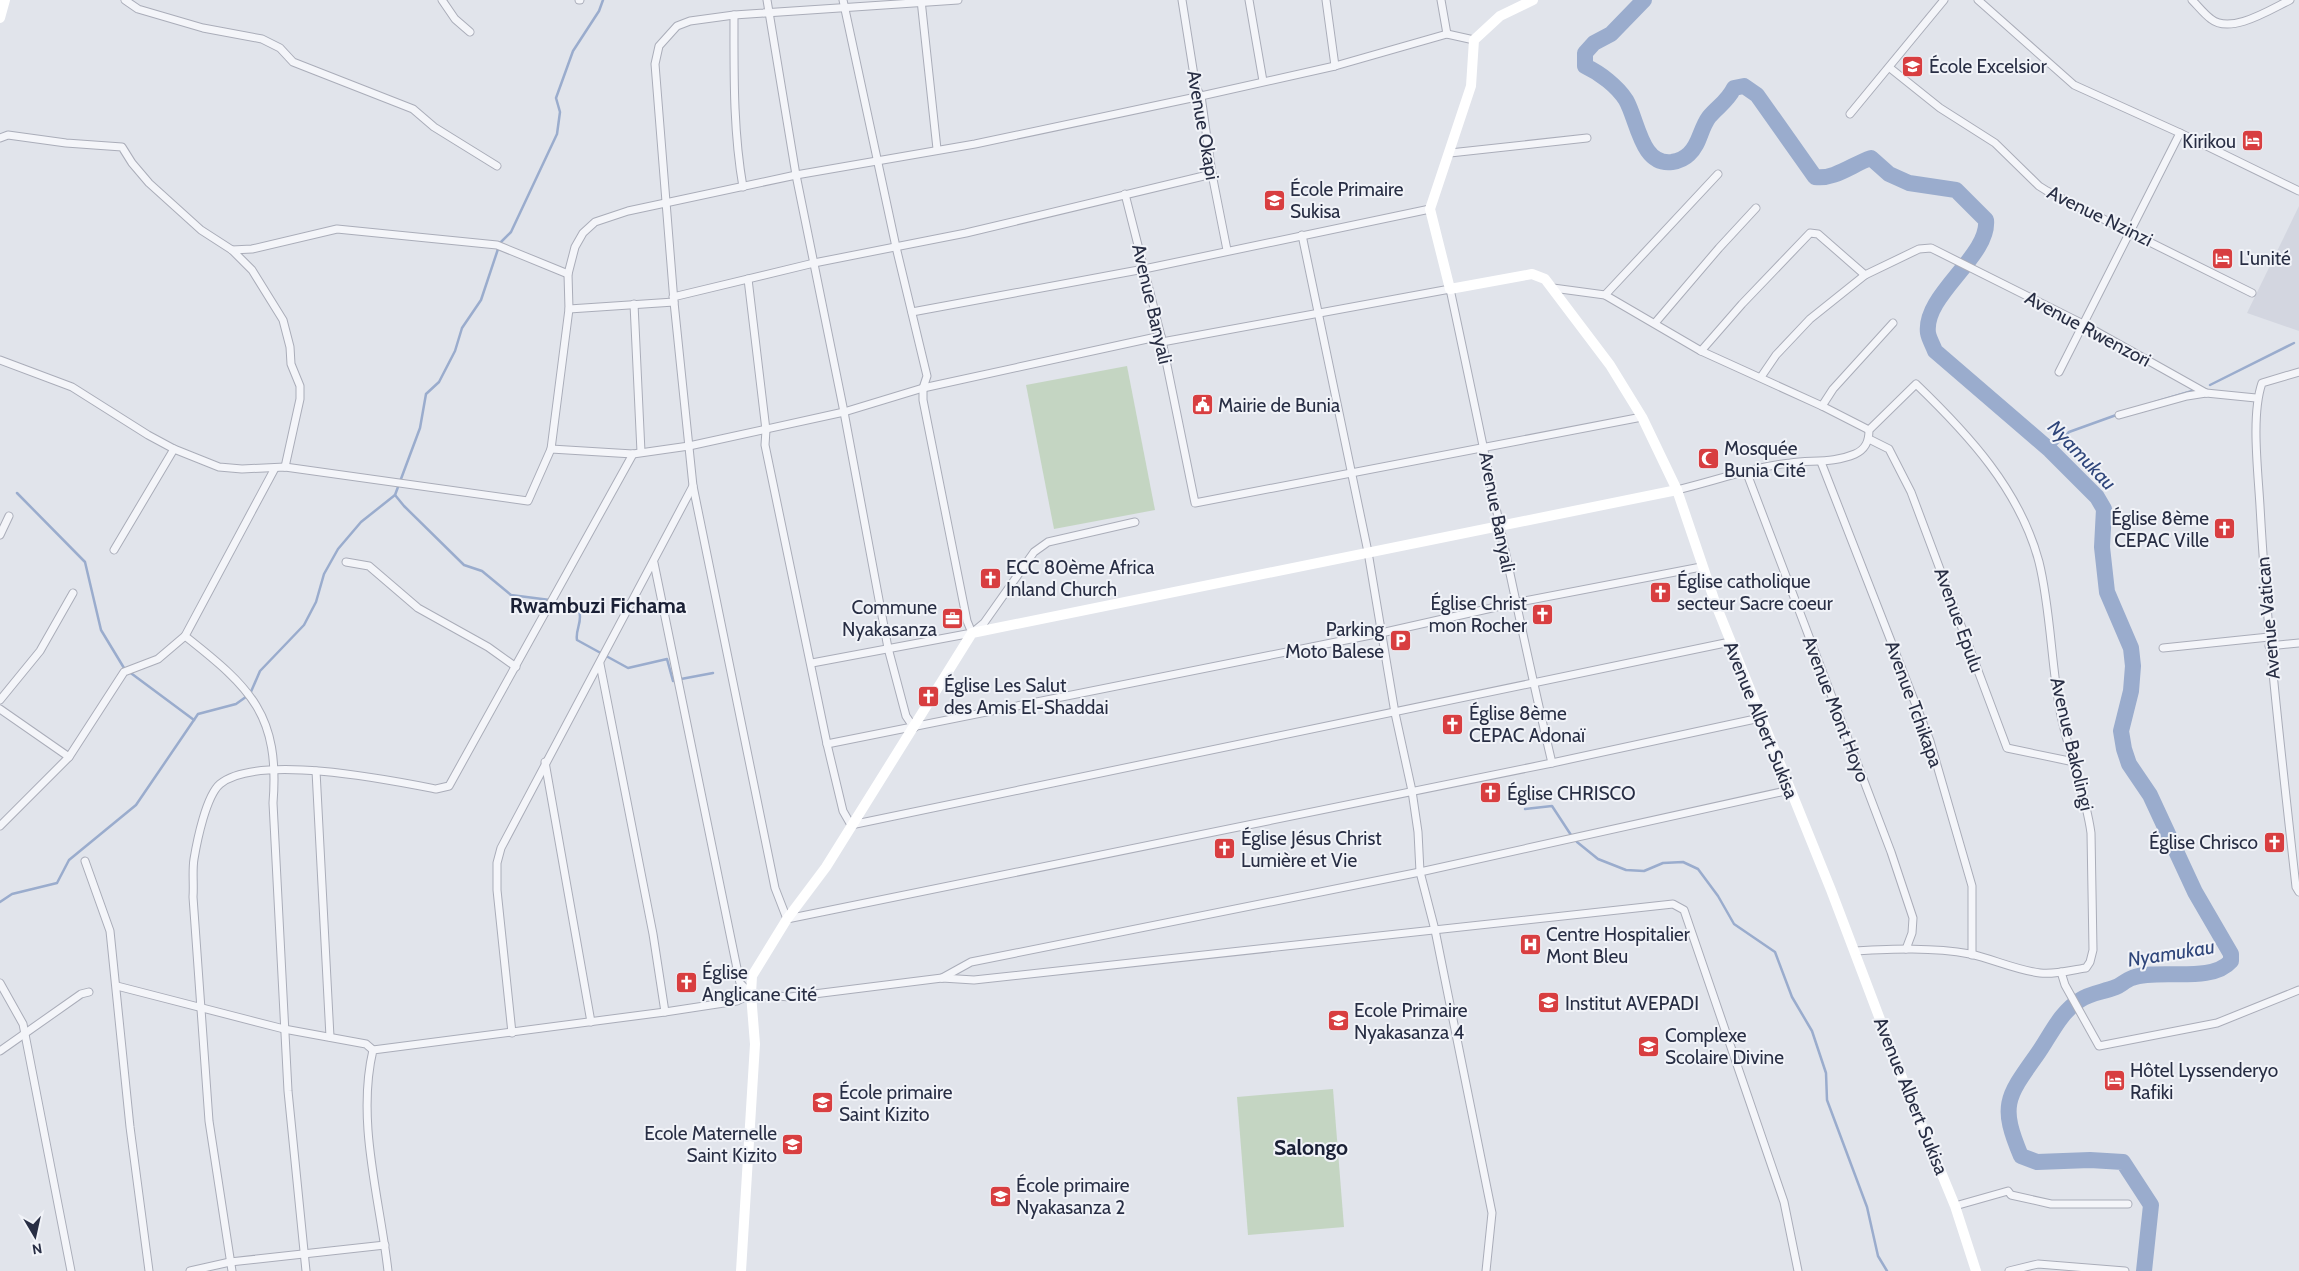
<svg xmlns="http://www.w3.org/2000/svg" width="2299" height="1271" font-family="Cabin,sans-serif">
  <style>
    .built { fill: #d3d6e0 }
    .green { fill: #c4d5c2 }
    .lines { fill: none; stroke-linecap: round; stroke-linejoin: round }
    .stream { stroke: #9aaccd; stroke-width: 2.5 }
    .river { stroke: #9aaccd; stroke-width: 16 }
    .street-casing { stroke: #aaadb9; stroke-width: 9 }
    .street { stroke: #f4f5f9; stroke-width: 7 }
    .secondary { stroke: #fff; stroke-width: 10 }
    .labels { text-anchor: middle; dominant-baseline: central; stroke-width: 4; stroke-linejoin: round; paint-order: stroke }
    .poi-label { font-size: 19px; fill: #282e44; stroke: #f1f3f8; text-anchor: start }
    .street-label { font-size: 19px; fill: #282e44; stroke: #f1f3f8 }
    .water-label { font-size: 20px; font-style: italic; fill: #2f467b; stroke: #f1f3f8 }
    .quarter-label { font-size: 21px; font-weight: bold; fill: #1a2035; stroke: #f1f3f8 }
  </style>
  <rect width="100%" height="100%" fill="#e1e4eb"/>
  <polygon class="built" points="2299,206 2299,331 2247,313"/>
  <g class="green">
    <polygon points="1127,366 1155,510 1054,529 1026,385"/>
    <polygon points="1333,1089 1344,1227 1248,1235 1237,1097"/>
  </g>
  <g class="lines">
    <g class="stream">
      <polyline points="2210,385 2294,343"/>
      <polyline points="2155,402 2192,391"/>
      <polyline points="2050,450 2069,432 2119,414"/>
      <polyline points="17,493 85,562 101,630 124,668 194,720"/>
      <path d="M395,495L404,506L464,565L482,571L511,595L550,600L579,611C583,621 575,630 577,640L628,668L667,659L673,681"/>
      <polyline points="681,679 713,673"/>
      <polyline points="1525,809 1552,806 1571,835"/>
      <polyline points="1577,842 1598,859 1626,870 1644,871 1663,863 1683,862 1698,869 1718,896 1734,924 1775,952 1792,997 1812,1031 1826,1073 1827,1100 1867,1207 1878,1256 1887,1271"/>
      <polyline points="0,902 12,894 57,883 69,860 136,805 198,714 236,704 250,694 260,671 304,625 316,602 324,574 338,549 361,522 395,495 420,428 426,394 439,382 455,351 462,328 481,300 500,243 511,232 557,134 560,112 556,98 573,51 599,11 603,0"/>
    </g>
    <path class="river" d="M1644,0L1611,34L1594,43L1585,53V66C1600,73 1617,86 1626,100C1638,121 1641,166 1672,162C1678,161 1685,158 1689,154C1700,144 1700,129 1709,117C1718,106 1727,102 1734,88L1744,86L1757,95L1815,177C1834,180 1853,164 1871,158L1889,174L1909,183L1956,190L1986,220C1990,256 1923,295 1928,333C1929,339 1933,345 1935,351L2050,450L2097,497L2104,509L2102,547L2107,592L2131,648L2133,666L2131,691L2121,731L2124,749L2129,764L2150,795L2195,892L2231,954V961C2211,984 2159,968 2132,978C2126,980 2121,985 2116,987C2104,992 2090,993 2080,1000C2059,1013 2050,1037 2036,1056C2006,1098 2000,1106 2021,1156L2037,1162L2090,1160L2123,1162L2151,1205L2144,1271"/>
    <defs>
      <g id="street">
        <polyline points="125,0 138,9 203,28 262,39 280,48 293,62 413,109 434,127 497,166"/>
        <polyline points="442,0 455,19 470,32"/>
        <polyline points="579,0 580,0"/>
        <polyline points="767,0 796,175 844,412 888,648 906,716 914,728"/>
        <polyline points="843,0 896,247 927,376 923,388 923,400 967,621 972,633"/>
        <polyline points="921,0 937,149"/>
        <polyline points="958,0 734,15 690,21 677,26 659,46 655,64 674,302 693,486 775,888 787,919 1552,763 1760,718"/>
        <polyline points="1182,0 1196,88 1201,96 1212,174 1227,250"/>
        <polyline points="1249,0 1263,81"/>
        <polyline points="1326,0 1335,66"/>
        <polyline points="1441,0 1447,34"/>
        <polyline points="1978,0 2074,85 2180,133 2299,191"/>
        <path d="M2192,0C2198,6 2204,14 2211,19C2231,35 2271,9 2290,0"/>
        <path d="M734,15C734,73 733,130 743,187"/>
        <polyline points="1890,68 1940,108 1995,143 2039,186 2047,191 2252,293"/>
        <polyline points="1850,114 1944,0"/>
        <polyline points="0,138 8,135 66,143 122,147 132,163 149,183 201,230 232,250 252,270 283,320 290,347 291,364 300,386 300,399 285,467"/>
        <polyline points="1450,153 1587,138"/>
        <polyline points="1125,194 1161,336 1195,503 1642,417"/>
        <polyline points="1302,235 1368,552 1395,713 1412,791 1418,832 1420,872 1435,930 1492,1213 1486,1271"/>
        <polyline points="232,250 252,249 337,229 497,245 568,274"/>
        <polyline points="748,279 766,430 765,445 827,744 843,811 851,825 1730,642"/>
        <polyline points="1553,288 1605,295 1701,351 1822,406 1869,430"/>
        <polyline points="1605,295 1718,174"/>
        <polyline points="673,297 814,263 966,233 1212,174"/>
        <polyline points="634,304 641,452"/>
        <polyline points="569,309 674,302"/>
        <polyline points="912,312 1144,269 1430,209"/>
        <polyline points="1655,323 1719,248 1756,208"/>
        <path d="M1162,342L1450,289C1484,447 1515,606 1552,763"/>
        <polyline points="1701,351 1742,304 1810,233 1818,234 1865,275"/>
        <polyline points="0,360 72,387 148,435 174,449 219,467 242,469 285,467 528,501 551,449 633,454 689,446 844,412 923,388 1161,336"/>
        <polyline points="2059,372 2180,133"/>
        <path d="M2299,372L2262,383C2251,415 2258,471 2260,506C2267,634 2282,760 2296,887L2299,892"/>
        <polyline points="1761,377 1776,355 1810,319 1865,275 1919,249 1931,248 2083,324 2206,393"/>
        <polyline points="1822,406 1833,389 1893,323"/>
        <polyline points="2119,415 2187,396 2206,393 2256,398"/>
        <polyline points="1869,439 1889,449 1911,492 2007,748 2074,762"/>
        <polyline points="551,449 569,309 568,274 575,247 583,233 595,222 628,211 796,175 975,144 1201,96 1335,66 1447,34 1474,40"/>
        <polyline points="1821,462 1930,741 1972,886 1972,955"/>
        <path d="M275,468L185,636C251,688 280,715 273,803L288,1091L306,1271"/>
        <polyline points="1746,471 1891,852 1913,918 1912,933 1906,949"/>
        <path d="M1677,490C1715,481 1752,467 1790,463C1812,460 1834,463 1855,454C1866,449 1869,441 1869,430L1916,384C1968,434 2020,490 2039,562C2050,606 2051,659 2059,705C2066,748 2085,789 2091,833L2093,950L2090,962L2086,968C2071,970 2055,975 2040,973C2016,970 1993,959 1970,954C1932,947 1893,949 1855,951"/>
        <polyline points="0,535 9,516"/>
        <polyline points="114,550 174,449"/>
        <polyline points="346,562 369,566 418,608 488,647 516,667"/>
        <polyline points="654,563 740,983 751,994"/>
        <polyline points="2269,646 2299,643"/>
        <polyline points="2163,648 2269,637"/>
        <polyline points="812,663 972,633 984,623 1034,552 1048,542 1135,522"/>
        <polyline points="600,664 653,934 665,1012"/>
        <polyline points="0,700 40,651 73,593"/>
        <polyline points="0,709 69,757"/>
        <polyline points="827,744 1381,633 1514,603 1701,567"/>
        <polyline points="545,762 591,1022"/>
        <polyline points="316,771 330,1037"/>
        <polyline points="0,826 69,757 124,672 158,659 185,636"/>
        <polyline points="85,861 110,931 130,1127 149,1271"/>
        <polyline points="2061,972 2065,985 2099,1046 2217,1023 2299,990"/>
        <polyline points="942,978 971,962 1420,872 1790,790"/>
        <polyline points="0,983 23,1024 71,1271"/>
        <polyline points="117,986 284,1029 366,1044 373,1050"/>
        <polyline points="512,1033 497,890 497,863 501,848 693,486"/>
        <polyline points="0,1051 81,994 89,992"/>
        <polyline points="1955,1206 2008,1191 2011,1195 2051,1204 2128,1204"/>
        <polyline points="190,1271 230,1262 385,1245"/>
        <path d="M232,1271L209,1121L193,897C194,884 192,871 194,859C197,841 206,796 220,784C257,753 390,780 436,789L449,786L633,454"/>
        <path d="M388,1271C380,1199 356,1122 373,1050L665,1012L737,1001L751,994L790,997L942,978L974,980L1673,904L1684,910L1784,1202L1798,1271"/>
        <polyline points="2009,1271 2038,1264 2125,1271"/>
      </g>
    </defs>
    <use href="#street" class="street-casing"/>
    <use href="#street" class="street"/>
    <g class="secondary">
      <polyline points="1533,0 1500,16 1474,40 1471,86 1430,209 1450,289 1532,274 1545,279 1610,365 1642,417 1677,490 1716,605 1831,890 1903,1080 1955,1206 1976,1271"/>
      <polyline points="0,18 5,0"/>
      <polyline points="741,1271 755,1044 751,994 752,976 787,919 826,867 972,633 1677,490"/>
    </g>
  </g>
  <defs>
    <symbol id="school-square" viewBox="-11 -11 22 22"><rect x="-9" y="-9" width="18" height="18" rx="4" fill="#d83e40" stroke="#f1f3f8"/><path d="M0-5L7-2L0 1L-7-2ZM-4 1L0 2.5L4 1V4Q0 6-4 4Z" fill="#fff"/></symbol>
    <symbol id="hotel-square" viewBox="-11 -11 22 22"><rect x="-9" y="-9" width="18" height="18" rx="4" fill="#d83e40" stroke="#f1f3f8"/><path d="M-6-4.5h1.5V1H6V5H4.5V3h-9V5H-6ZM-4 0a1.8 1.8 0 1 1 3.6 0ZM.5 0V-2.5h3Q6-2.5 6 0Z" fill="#fff"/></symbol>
    <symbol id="civic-square" viewBox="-11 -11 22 22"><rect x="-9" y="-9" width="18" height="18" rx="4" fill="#d83e40" stroke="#f1f3f8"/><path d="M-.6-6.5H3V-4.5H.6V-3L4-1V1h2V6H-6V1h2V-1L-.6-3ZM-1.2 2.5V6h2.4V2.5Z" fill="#fff"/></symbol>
    <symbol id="mosque-square" viewBox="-11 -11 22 22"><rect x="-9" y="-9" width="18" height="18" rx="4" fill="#d83e40" stroke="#f1f3f8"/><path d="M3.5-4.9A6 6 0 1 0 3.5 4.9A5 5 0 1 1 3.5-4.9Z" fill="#fff"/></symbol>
    <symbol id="church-square" viewBox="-11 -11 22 22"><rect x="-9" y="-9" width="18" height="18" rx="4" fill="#d83e40" stroke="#f1f3f8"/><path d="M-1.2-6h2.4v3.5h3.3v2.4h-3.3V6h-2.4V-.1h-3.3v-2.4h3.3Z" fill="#fff"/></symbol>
    <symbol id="office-square" viewBox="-11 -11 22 22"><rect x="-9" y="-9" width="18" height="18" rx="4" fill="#d83e40" stroke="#f1f3f8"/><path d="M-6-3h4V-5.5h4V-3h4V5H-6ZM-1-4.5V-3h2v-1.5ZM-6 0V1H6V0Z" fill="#fff"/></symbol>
    <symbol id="parking-square" viewBox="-11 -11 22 22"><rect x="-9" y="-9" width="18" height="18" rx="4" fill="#d83e40" stroke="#f1f3f8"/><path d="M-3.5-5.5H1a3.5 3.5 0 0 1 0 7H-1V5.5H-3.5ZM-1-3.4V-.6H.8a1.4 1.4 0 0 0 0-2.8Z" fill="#fff"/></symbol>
    <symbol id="hospital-square" viewBox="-11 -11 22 22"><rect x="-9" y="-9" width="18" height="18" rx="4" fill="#d83e40" stroke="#f1f3f8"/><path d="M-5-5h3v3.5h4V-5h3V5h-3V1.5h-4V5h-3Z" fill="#fff"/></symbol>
  </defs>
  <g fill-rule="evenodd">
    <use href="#school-square" x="1900" y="54" width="25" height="25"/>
    <use href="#hotel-square" x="2240" y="128" width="25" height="25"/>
    <use href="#school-square" x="1262" y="188" width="25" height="25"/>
    <use href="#hotel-square" x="2210" y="246" width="25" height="25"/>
    <use href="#civic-square" x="1190" y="392" width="25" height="25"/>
    <use href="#mosque-square" x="1696" y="446" width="25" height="25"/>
    <use href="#church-square" x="2212" y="516" width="25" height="25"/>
    <use href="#church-square" x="978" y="566" width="25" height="25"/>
    <use href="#church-square" x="1648" y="580" width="25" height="25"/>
    <use href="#church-square" x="1530" y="602" width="25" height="25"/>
    <use href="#office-square" x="940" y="606" width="25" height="25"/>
    <use href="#parking-square" x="1388" y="628" width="25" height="25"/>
    <use href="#church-square" x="916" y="684" width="25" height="25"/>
    <use href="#church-square" x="1440" y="712" width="25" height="25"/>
    <use href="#church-square" x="1478" y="780" width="25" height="25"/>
    <use href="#church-square" x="2262" y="830" width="25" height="25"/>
    <use href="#church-square" x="1212" y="836" width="25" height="25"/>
    <use href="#hospital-square" x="1518" y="932" width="25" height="25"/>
    <use href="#church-square" x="674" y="970" width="25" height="25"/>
    <use href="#school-square" x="1536" y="990" width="25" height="25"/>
    <use href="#school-square" x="1326" y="1008" width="25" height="25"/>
    <use href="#school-square" x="1636" y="1034" width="25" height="25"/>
    <use href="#hotel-square" x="2102" y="1068" width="25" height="25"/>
    <use href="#school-square" x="810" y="1090" width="25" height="25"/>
    <use href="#school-square" x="780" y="1132" width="25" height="25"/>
    <use href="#school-square" x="988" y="1184" width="25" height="25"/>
  </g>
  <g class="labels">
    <g class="poi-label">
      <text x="1929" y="66">École Excelsior</text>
      <text x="2236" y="141" text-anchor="end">Kirikou</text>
      <text x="1290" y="189">École Primaire<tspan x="1290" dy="22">Sukisa</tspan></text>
      <text x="2239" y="258">L'unité</text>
      <text x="1218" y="405">Mairie de Bunia</text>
      <text x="1724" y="448">Mosquée<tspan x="1724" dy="22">Bunia Cité</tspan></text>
      <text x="2209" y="518" text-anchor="end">Église 8ème<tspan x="2209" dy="22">CEPAC Ville</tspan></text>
      <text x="1006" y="567">ECC 80ème Africa<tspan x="1006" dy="22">Inland Church</tspan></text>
      <text x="1677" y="581">Église catholique<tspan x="1677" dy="22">secteur Sacre coeur</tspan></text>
      <text x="1527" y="603" text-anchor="end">Église Christ<tspan x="1527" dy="22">mon Rocher</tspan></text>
      <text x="937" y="607" text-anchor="end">Commune<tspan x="937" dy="22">Nyakasanza</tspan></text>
      <text x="1384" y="629" text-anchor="end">Parking<tspan x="1384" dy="22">Moto Balese</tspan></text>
      <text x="944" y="685">Église Les Salut<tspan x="944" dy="22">des Amis El-Shaddai</tspan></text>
      <text x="1469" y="713">Église 8ème<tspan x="1469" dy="22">CEPAC Adonaï</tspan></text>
      <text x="1507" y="793">Église CHRISCO</text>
      <text x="1241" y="838">Église Jésus Christ<tspan x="1241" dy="22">Lumière et Vie</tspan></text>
      <text x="2258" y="842" text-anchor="end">Église Chrisco</text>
      <text x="1546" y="934">Centre Hospitalier<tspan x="1546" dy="22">Mont Bleu</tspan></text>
      <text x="702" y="972">Église<tspan x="702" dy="22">Anglicane Cité</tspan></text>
      <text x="1565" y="1003">Institut AVEPADI</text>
      <text x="1354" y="1010">Ecole Primaire<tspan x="1354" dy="22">Nyakasanza 4</tspan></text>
      <text x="1665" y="1035">Complexe<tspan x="1665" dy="22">Scolaire Divine</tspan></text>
      <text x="2130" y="1070">Hôtel Lyssenderyo<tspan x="2130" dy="22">Rafiki</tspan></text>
      <text x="839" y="1092">École primaire<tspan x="839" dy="22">Saint Kizito</tspan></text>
      <text x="777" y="1133" text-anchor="end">Ecole Maternelle<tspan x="777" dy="22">Saint Kizito</tspan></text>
      <text x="1016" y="1185">École primaire<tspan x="1016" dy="22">Nyakasanza 2</tspan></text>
    </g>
    <g class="street-label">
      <text transform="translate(1203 125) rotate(80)">Avenue Okapi</text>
      <text transform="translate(2100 216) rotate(26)">Avenue Nzinzi</text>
      <text transform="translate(1152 304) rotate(77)">Avenue Banyali</text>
      <text transform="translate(2088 329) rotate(28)">Avenue Rwenzori</text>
      <text transform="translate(1497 512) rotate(79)">Avenue Banyali</text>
      <text transform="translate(2268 618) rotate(-95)">Avenue Vatican</text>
      <text transform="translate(1959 620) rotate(70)">Avenue Epulu</text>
      <text transform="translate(1914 704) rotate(70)">Avenue Tchikapa</text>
      <text transform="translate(1836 709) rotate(69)">Avenue Mont Hoyo</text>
      <text transform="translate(1761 720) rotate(68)">Avenue Albert Sukisa</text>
      <text transform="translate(2072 744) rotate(77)">Avenue Bakolingi</text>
      <text transform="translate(1911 1096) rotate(68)">Avenue Albert Sukisa</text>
    </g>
    <g class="water-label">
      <text transform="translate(2082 455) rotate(46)">Nyamukau</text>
      <text transform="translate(2171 953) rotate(-9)">Nyamukau</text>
    </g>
    <g class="quarter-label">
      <text x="598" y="605">Rwambuzi Fichama</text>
      <text x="1311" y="1147">Salongo</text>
    </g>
  </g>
  <g transform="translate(35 1236) rotate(171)" stroke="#f1f3f8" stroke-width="4" paint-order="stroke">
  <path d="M0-4L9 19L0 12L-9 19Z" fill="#282e44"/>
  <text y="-8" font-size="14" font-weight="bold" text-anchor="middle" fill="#282e44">N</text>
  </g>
</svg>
